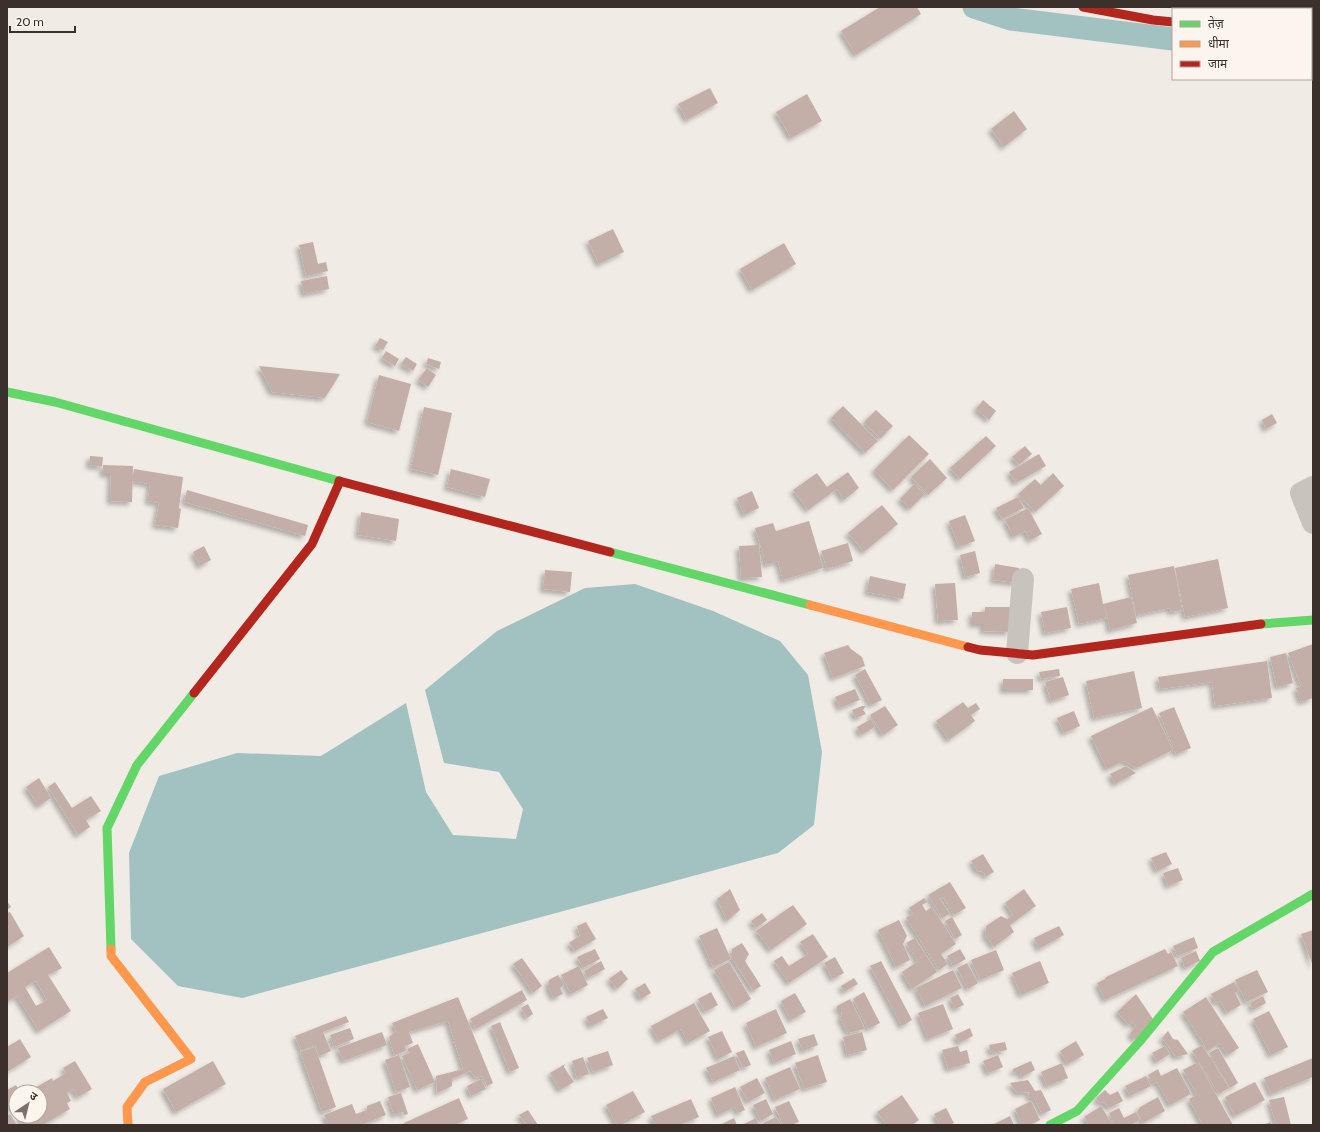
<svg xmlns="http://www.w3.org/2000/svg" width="1320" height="1132" font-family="Cabin,'Noto Sans Devanagari',sans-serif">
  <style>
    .water { fill: #a1c2c1 }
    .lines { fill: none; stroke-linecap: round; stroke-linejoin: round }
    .canal { stroke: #a1c2c1; stroke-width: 23 }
    .building { fill: #c3afa7; fill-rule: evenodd; filter: url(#shadow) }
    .street { stroke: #c9c3be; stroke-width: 22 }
    .fast { stroke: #63d668; stroke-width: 9 }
    .slow { stroke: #ff974d; stroke-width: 9 }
    .jam { stroke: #b3261e; stroke-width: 9 }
  </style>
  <defs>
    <filter id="shadow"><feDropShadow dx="-3.5" dy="3.5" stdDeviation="2" flood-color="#0004"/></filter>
  </defs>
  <rect width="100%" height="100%" fill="#f0ebe5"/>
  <polygon class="water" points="635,584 713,611 780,641 808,675 822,752 814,825 778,853 242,998 178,986 131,939 129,853 159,776 237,753 321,756 406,703 426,792 453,835 516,839 523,809 499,772 444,763 425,690 497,631 585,588"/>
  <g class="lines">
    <g class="canal">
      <polyline points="974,7 1011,19 1173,39"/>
      <polyline points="1311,57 1313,57"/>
    </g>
  </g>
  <g class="building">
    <polygon points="880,7 917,7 921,14 856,55 841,31"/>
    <polygon points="710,88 718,103 687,120 678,104"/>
    <polygon points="807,94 822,121 791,138 776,112"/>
    <polygon points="1014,111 1027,129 1004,147 991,129"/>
    <polygon points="613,229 624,252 599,264 588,241"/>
    <polygon points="313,242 318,264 326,262 328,271 306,276 299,245"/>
    <polygon points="784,243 796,264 752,290 740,269"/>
    <polygon points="327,276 329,289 304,294 301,281"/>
    <polygon points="380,338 388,342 383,350 375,346"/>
    <polygon points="386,351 399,359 395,366 382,358"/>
    <polygon points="406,357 417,364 413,371 401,364"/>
    <polygon points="428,358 441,362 439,369 426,364"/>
    <polygon points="259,366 340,374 325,398 272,392"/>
    <polygon points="427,368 436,375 428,387 418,380"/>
    <polygon points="379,375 411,384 399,431 367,422"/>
    <polygon points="983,400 996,411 989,420 976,409"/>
    <polygon points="843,406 878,441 865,453 831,418"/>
    <polygon points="424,407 452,413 438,475 411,469"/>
    <polygon points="876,410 893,426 880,439 864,422"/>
    <polygon points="1272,414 1277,423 1266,429 1262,420"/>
    <polygon points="909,435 929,454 893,490 874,470"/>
    <polygon points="986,436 996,446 960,479 950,468"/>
    <polygon points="1025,446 1032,454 1019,465 1012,457"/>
    <polygon points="1039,454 1046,466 1016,483 1009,472"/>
    <polygon points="90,456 103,457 102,467 89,465"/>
    <polygon points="930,459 947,478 928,495 911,477"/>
    <polygon points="103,465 133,466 132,502 110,501 111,474 103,474"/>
    <polygon points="134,469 183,477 179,508 181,509 178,528 155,525 159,503 148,501 150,484 132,481"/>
    <polygon points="451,469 490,479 485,497 447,487"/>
    <polygon points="848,472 859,488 844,500 837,489 808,510 793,490 817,473 827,487"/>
    <polygon points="1053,473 1064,486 1035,512 1018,494 1035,479 1041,485"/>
    <polygon points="914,484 925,494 910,509 900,499"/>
    <polygon points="187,490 308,525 305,536 184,502"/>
    <polygon points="752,491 759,508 744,515 737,498"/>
    <polygon points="1018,497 1024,508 1002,519 996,508"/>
    <polygon points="882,505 898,524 864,552 848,533"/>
    <polygon points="1028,508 1042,534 1030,540 1025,531 1014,537 1005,520"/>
    <polygon points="361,512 399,519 396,541 358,535"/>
    <polygon points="965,515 975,541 959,547 949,521"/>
    <polygon points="809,521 823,568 783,580 778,561 766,565 755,528 773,523 776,531"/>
    <polygon points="848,543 853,561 827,569 821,551"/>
    <polygon points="759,545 762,577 741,578 739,546"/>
    <polygon points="204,546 211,560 200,566 193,552"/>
    <polygon points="975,551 980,573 965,577 960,555"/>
    <polygon points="1218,559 1228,608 1185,617 1175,568"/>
    <polygon points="995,564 1019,568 1017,583 993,580"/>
    <polygon points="1174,566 1182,610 1171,612 1170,608 1136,615 1128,575"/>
    <polygon points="545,570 572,572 570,592 543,589"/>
    <polygon points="870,576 906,584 903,599 867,592"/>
    <polygon points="955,583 958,620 938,621 935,584"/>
    <polygon points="1099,583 1103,604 1131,597 1137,623 1110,630 1105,606 1107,618 1079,624 1071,589"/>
    <polygon points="985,607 1010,607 1010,632 983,631 983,624 972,624 972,612 985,612"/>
    <polygon points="1067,607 1071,628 1045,633 1041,612"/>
    <polygon points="1313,644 1313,698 1301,702 1296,688 1301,686 1288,653"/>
    <polygon points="848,645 851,649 862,657 865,666 833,678 824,653"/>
    <polygon points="1286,653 1293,683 1277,687 1270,657"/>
    <polygon points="1267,661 1272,698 1215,706 1212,682 1160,689 1158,677"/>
    <polygon points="865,669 882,700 871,705 855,675"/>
    <polygon points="1059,669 1060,676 1041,679 1039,672"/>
    <polygon points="1134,671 1142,708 1094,718 1086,681"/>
    <polygon points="1063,677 1069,695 1051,701 1045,682"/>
    <rect x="1003" y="679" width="30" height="11"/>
    <polygon points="855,689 860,700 840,708 835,697"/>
    <polygon points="963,702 968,708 976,703 980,709 971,715 975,721 949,740 936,721"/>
    <polygon points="862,706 866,706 863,710 866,714 856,718 852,710"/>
    <polygon points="885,706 898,725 883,735 870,715"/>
    <polygon points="1152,707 1173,750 1136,768 1124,761 1107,769 1091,736"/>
    <polygon points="1174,707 1191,748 1176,754 1159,713"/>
    <polygon points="1074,711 1080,726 1064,733 1057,718"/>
    <polygon points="871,719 875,727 861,735 857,727"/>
    <polygon points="1126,766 1136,773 1115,784 1110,774"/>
    <polygon points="39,778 51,798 39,806 26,787"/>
    <polygon points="55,782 72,808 91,796 101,811 86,820 90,827 78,835 48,787"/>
    <polygon points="1166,852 1172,864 1157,871 1151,858"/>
    <polygon points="983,854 994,872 985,877 984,876 985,874 981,871 978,872 971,861"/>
    <polygon points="1178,868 1183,880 1168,886 1163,873"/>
    <polygon points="950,882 966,908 954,915 943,897 940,899 950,914 942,918 928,895"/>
    <polygon points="730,889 740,910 727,921 717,899"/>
    <polygon points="1024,889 1036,906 1010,925 1014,932 994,947 985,935 986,926 1001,916 1007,919 1013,915 1005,903"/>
    <polygon points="924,898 927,902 922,905 926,911 932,907 956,944 941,954 948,964 939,970 906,918 913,914 909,908"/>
    <polygon points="7,901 11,907 7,910"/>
    <polygon points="793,905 807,924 771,950 756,931"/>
    <polygon points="10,912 24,936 7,947 7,913"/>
    <polygon points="762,913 767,920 756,928 751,921"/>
    <polygon points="952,917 962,935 955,939 945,921"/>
    <polygon points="899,920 907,936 903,944 910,960 896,967 878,930"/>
    <polygon points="586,922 596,939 575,951 569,943 580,936 577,926"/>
    <polygon points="1059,926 1064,935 1039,949 1034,938"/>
    <polygon points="717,928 731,959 713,967 699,936"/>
    <polygon points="1313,930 1313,966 1301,934"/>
    <polygon points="813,934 828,957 789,983 774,961 782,956 789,966 808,954 800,942"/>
    <polygon points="1194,937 1198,948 1177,956 1173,946"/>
    <polygon points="915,938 937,972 912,989 902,972 918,961 906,943"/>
    <polygon points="742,943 749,954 745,961 761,986 753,991 731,957 732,949"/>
    <path d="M49,947L62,968L48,975L71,1011L39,1031L17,996L7,1002V973ZM36,981L47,1000L36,1006L25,987Z"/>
    <polygon points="595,949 600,959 583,968 577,957"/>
    <polygon points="960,949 966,959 953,966 947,956"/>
    <polygon points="1165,949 1168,954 1171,952 1178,966 1105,1000 1097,983 1105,979 1106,977"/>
    <polygon points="996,950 1004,970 980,980 971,960"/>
    <polygon points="1196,951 1200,961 1185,968 1181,958"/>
    <polygon points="835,957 844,973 833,979 824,963"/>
    <polygon points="522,958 542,986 533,993 513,964"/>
    <polygon points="601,961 605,969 588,978 584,971"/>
    <polygon points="881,961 912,1020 902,1026 870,966"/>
    <polygon points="1040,961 1049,983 1021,995 1012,973"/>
    <polygon points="729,962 751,999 736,1008 714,970"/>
    <polygon points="967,963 978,983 968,989 957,968"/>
    <polygon points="579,966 588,985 571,994 561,975"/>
    <polygon points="621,970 628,979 617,989 609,979"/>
    <polygon points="953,970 962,988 925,1006 916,988"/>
    <polygon points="1257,970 1268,992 1246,1002 1235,980"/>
    <polygon points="558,975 564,985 560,988 563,994 556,997 553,997 548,987 549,980"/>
    <polygon points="854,978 858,984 844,992 841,986"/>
    <polygon points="1234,982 1239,991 1235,993 1241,1005 1227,1013 1220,1001 1216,1003 1211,994"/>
    <polygon points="645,983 651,993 641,999 635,989"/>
    <polygon points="522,990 527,1000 476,1029 470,1019"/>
    <polygon points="711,992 718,1005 705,1012 698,999"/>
    <polygon points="864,992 880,1023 868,1029 853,999"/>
    <polygon points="795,993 806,1012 791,1020 781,1001"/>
    <polygon points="958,994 964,1005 955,1009 950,998"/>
    <polygon points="1136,994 1153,1019 1136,1040 1130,1034 1136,1025 1132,1022 1129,1025 1117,1012"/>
    <polygon points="1263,996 1266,1003 1253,1010 1250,1003"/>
    <polygon points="458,997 493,1083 487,1086 482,1076 476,1078 470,1071 452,1079 452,1086 437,1093 436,1076 463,1069 448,1021 409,1032 413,1043 405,1046 406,1051 394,1055 389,1037 396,1031 392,1023"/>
    <polygon points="1206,997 1239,1048 1228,1055 1220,1043 1208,1051 1183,1012"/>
    <polygon points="850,999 865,1029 848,1033 840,1018 842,1014 841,1010 837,1010 837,1006"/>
    <polygon points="694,1003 710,1031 688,1043 681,1029 659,1041 651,1026"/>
    <polygon points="528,1004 533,1014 527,1018 521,1008"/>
    <polygon points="943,1004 953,1029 928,1039 918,1013"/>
    <polygon points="603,1009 608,1018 591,1026 586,1017"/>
    <polygon points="776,1009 787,1033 756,1047 746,1023"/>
    <polygon points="1269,1011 1288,1047 1271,1055 1253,1019"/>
    <polygon points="346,1016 349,1022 323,1032 331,1051 319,1056 315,1045 301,1051 295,1036"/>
    <polygon points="500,1022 519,1068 510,1072 491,1026"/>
    <polygon points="350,1028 354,1039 334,1047 330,1035"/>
    <polygon points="970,1028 973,1036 959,1043 955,1035"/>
    <polygon points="722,1031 732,1052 718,1059 708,1037"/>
    <polygon points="1168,1031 1173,1039 1178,1040 1188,1054 1176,1057 1162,1038"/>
    <polygon points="382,1032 387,1045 343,1061 338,1048"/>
    <polygon points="862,1032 867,1050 847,1055 843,1037"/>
    <polygon points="814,1034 818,1045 803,1051 798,1039"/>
    <polygon points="20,1039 31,1057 7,1072 7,1047"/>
    <polygon points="791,1041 796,1054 774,1063 769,1050"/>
    <polygon points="1076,1041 1084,1055 1068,1064 1060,1051"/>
    <polygon points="1005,1042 1007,1050 991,1053 989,1045"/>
    <polygon points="418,1044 435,1082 417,1090 402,1056 409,1053 407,1049"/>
    <polygon points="1202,1045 1229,1088 1219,1094 1192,1051"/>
    <polygon points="958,1046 960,1052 967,1050 970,1063 948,1069 942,1050"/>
    <polygon points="1165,1046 1170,1054 1157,1062 1152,1053"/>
    <polygon points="315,1047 336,1107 322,1112 300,1052"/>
    <polygon points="1218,1048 1238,1083 1230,1088 1209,1053"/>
    <polygon points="744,1050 751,1065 743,1068 736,1053"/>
    <polygon points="608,1051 613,1065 593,1072 587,1058"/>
    <polygon points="399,1055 410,1087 396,1092 385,1060"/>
    <polygon points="818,1055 827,1082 804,1089 795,1063"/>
    <polygon points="998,1055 1003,1067 988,1073 983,1061"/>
    <polygon points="734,1056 740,1070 713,1082 706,1068"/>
    <polygon points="583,1057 589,1074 577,1078 572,1061"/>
    <polygon points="1313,1058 1313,1077 1271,1094 1264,1078"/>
    <polygon points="75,1061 92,1089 78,1097 73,1089 67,1093 71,1101 67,1103 70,1109 43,1125 23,1125 18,1116 40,1116 40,1092 28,1092 52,1078 53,1081 66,1073 63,1068"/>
    <polygon points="213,1061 226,1084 176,1112 163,1089"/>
    <polygon points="1031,1061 1035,1070 1022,1077 1020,1072 1013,1072 1013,1069"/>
    <polygon points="1198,1062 1233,1125 1203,1125 1198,1116 1189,1099 1197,1095 1183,1070"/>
    <polygon points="1062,1063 1068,1078 1047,1086 1041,1072"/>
    <polygon points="565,1064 564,1067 574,1082 560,1090 550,1073"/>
    <polygon points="790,1067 800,1089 775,1100 765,1078"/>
    <polygon points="1177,1068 1191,1094 1170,1105 1157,1082 1153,1084 1148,1075 1158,1069 1161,1076"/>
    <polygon points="1146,1076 1151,1086 1130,1096 1125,1086"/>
    <polygon points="757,1078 765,1093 748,1102 740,1087"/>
    <polygon points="481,1079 486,1089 471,1096 467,1086"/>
    <polygon points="1028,1080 1035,1091 1041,1090 1051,1110 1042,1114 1034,1098 1030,1098 1028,1095 1030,1092 1017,1093 1010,1083"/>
    <polygon points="1255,1082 1265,1100 1235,1116 1225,1097"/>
    <polygon points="16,1085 20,1092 16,1092 16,1112 13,1108 7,1111 7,1090"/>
    <polygon points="735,1087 745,1110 738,1113 735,1107 718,1115 711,1098"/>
    <polygon points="1105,1090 1110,1095 1118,1091 1123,1101 1109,1108 1103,1102 1100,1103 1096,1098"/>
    <polygon points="633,1091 645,1112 621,1125 617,1125 606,1105"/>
    <polygon points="401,1093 408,1114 404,1115 403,1112 394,1115 388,1097"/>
    <polygon points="902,1095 919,1120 912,1125 886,1125 877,1112"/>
    <polygon points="1158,1097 1165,1111 1143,1123 1137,1112 1140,1107"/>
    <polygon points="1284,1097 1291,1125 1276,1125 1269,1100"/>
    <polygon points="459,1098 468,1119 454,1125 405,1125 404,1123"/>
    <polygon points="691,1099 699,1117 679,1125 655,1125 651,1116"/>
    <polygon points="766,1099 773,1114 761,1121 753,1105"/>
    <polygon points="380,1101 386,1115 361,1125 329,1125 324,1115 352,1104 356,1114 367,1110 367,1106"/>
    <polygon points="789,1101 799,1122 791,1125 783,1125 775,1107"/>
    <polygon points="1031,1101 1040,1120 1030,1125 1022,1125 1015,1109"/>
    <polygon points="1101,1106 1113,1125 1089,1125 1084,1117"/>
    <polygon points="946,1108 954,1123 950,1125 940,1125 934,1114"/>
    <polygon points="1119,1108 1124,1118 1136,1112 1140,1120 1131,1125 1115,1125 1109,1113"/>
    <polygon points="528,1110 538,1125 526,1125 519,1115"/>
    <polygon points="10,1114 17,1125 7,1125 7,1115"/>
    <polygon points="1010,1116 1014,1125 992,1125"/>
    <polygon points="776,1117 781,1125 764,1125 763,1123"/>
    <polygon points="734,1118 737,1125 720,1125"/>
    <polygon points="756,1118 759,1125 742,1125"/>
    <polygon points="1271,1122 1272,1125 1262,1125"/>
  </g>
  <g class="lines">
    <g class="street">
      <polyline points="1313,487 1301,493 1313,523"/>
      <polyline points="1017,653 1023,579"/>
    </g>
    <g class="fast">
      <polyline points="7,392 55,402 339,481"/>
      <polyline points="610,552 810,605"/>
      <polyline points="1261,624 1313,620"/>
      <polyline points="111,949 107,828 137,765 194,693"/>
      <polyline points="1050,1125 1077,1111 1141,1040 1213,952 1313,894"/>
    </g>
    <g class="slow">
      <polyline points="1311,37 1313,37"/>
      <polyline points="810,605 968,647"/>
      <polyline points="111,949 111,956 191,1059 145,1082 127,1107 128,1125"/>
    </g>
    <g class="jam">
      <polyline points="1083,7 1153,20 1173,22"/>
      <polyline points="339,481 610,552"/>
      <polyline points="968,647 980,650 1033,655 1261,624"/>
      <polyline points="194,693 312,544 340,481"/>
    </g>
  </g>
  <rect width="1320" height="1132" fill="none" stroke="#3b302b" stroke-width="16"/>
  <rect x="1172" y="8" width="140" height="72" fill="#fbf5ee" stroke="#aea6a0"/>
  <rect x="1180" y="21" width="20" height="6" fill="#63d668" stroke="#aea6a0"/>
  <text x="1208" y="28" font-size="12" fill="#3b302b">तेज़</text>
  <rect x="1180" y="41" width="20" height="6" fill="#ff974d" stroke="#aea6a0"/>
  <text x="1208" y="48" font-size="12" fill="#3b302b">धीमा</text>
  <rect x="1180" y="61" width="20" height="6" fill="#b3261e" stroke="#aea6a0"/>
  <text x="1208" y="68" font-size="12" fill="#3b302b">जाम</text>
  <g transform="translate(28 1104) rotate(35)"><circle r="19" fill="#fbf5ee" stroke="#aea6a0"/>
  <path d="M0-3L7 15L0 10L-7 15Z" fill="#7a716c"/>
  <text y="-6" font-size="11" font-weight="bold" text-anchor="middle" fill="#3b302b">उ</text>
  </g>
  <path d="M10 26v6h65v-6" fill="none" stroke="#3b302b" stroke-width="2"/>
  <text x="16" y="26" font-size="12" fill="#3b302b" stroke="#fbf5ee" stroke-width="3" paint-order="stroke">20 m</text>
</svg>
